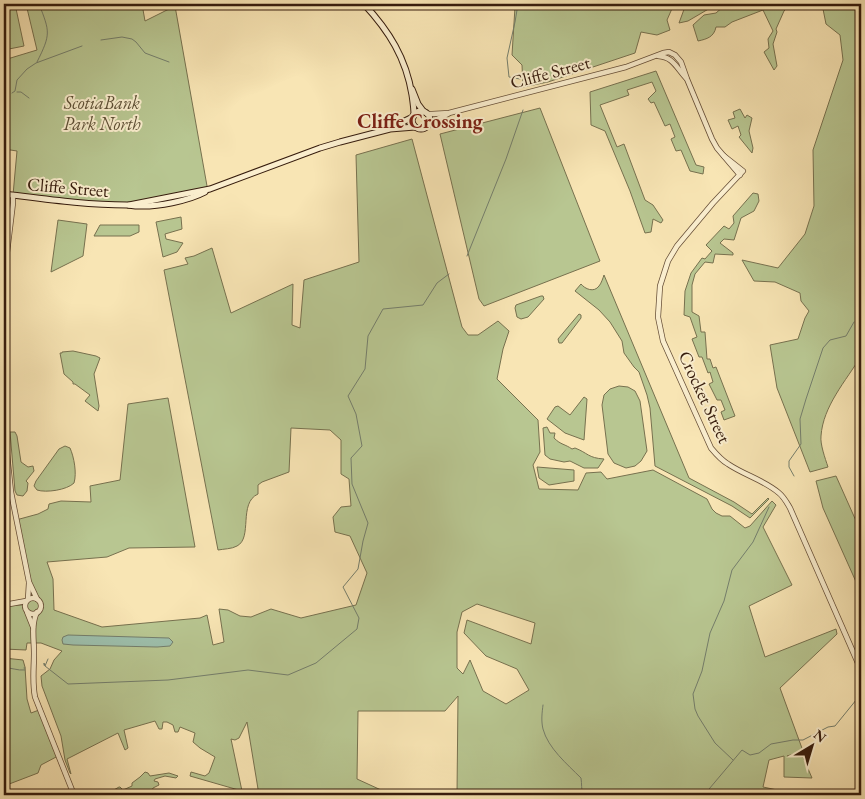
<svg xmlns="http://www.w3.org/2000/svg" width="865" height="799" font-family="'EB Garamond',serif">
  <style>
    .green { fill: #b8c691; stroke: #77714f; fill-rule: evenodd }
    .water { fill: #9dbfac; stroke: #747e6c }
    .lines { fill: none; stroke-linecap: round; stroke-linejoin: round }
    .stream { stroke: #747e6c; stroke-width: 1 }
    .tertiary-casing { stroke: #664e37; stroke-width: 6 }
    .secondary-casing { stroke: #361c0d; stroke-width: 7 }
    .tertiary { stroke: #faeece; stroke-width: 4.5 }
    .secondary { stroke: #faeece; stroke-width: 5 }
    .labels { text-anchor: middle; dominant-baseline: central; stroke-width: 4; stroke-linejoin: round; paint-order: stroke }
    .street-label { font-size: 18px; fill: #361c0d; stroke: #faeece }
    .park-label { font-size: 18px; font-style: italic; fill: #5d4f35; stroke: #faeece }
    .quarter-label { font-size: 20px; font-weight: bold; fill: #7a1f14; stroke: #faeece }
  </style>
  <rect width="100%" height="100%" fill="#f8e5b4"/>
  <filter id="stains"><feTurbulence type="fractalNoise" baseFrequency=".004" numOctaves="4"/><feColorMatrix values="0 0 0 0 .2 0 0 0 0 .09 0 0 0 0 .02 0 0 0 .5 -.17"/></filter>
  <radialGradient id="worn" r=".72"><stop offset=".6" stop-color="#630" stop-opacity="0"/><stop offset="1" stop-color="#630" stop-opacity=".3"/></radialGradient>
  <g class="green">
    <polygon points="4,4 15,4 24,46 4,50"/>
    <polygon points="26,4 142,4 145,21 175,6 207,186 210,189 129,205 13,195 17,151 4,149 4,60 37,50"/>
    <polygon points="513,4 674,4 667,20 670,30 657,35 641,32 635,53 548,82 523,87 522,65 512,55 515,7"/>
    <polygon points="686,4 717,4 688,21 679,23"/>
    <path d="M729,4H784L787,8L784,11L776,29L777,32L773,44L777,66L774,70L764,52L769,48L768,39L773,31L763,10L732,22L725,27H716C714,37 707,39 698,41L693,25L704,15L716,13L724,6Z"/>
    <path d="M822,4H861V356C846,381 823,406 821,436C820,444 825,458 828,467L810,472L777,388L770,345L798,339L805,318L809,311L801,301L800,293L775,282L754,281L742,260L778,268L805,234L814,206L813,150L843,60L840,35L826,24Z"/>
    <polygon points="656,71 696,165 704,167 703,174 690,171 681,150 676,151 671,139 675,137 670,124 665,126 654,102 651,103 648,99 656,91 652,82 627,90 629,95 600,105 617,147 624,144 645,200 653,205 663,220 661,223 653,219 651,232 645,233 630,191 605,131 591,125 590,92"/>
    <polygon points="540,108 600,261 484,306 479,299 440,134"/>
    <polygon points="740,109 745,118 747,115 752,118 749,131 753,148 752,153 739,137 741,135 738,126 732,129 728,120 735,118 733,112"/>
    <path d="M412,139L462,327L468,335H478L498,321L509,331L503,349L497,379L538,420L540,452L533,465L539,489L578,490L586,473L601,472L607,479L653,470L707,499L712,509L716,513L722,516H730L745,528L750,526L772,501L776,505L763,527L792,585L749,606L765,657L836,629L837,634L780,688L803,751L787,756L803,757L812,778L784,777V756L769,760L763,787L782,791L787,795H457L458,696L445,711H358L357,779L392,795H259L247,722L239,738L235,740L231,739L242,791L190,776L191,772L205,776L209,773L215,757L200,748L193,742L195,733L180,727L178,732H175L173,725L167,722H163L162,729H159L155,721L124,730L128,748L125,750L118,733L67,759L71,774L70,773L65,760L61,736L42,686L41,676L50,669L54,660L62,651L41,643H27L26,650L4,649V605H24L28,599L32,597L16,520L38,514L48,509L49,504L61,501L91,502L90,486L120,480L128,404L168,398L195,547L129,548L107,557L47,562L53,579L54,610L102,627L200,618L207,615L213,645L224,642L219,609L228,610L240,616L251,617L271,609L301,618L356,605L367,573L350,536L335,532L333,517L341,507L351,506L349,479L341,474V440L330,430L291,428L289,472L262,482L258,485V494C238,503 253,538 237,546C232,549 223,549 218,550L164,270L188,264L185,258L194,256L212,248L231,313L293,284L292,325L300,328L304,280L359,262L356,155ZM477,604L535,623L531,644L467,620L464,633L486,656L517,669L529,690L506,704L483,691L470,660L463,674L457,668V632L462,612Z"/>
    <polygon points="753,193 758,194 759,201 754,211 741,218 734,240 724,239 720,243 733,253 733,255 715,254 713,263 705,262 695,274 692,285 692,312 699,316 701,332 705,332 707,359 710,359 713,368 716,367 735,416 724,420 721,412 725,410 721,400 717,400 709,384 713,382 710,372 708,373 702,357 699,357 692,339 697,337 690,317 684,315 685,291 691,273 702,258 705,259 712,251 706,245 724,226 729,229 734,223 733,216"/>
    <polygon points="181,217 182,229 165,234 166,239 183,243 177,252 163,257 156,222"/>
    <polygon points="58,220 87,224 83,256 51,272"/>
    <polygon points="100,225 139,225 139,232 130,236 94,236"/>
    <path d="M604,275L689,478L734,502L752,514L768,498L769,499L750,518L732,506L655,466L650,408L647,395L639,372L634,367L624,353L622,341L610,322L599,310L575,291L581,284C585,289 594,293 599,286C601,284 603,278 604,275Z"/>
    <polygon points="541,296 543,296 544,299 528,317 521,319 517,317 515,308 516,305"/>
    <polygon points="579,314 581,315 581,318 562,343 559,343 558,339"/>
    <polygon points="73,351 96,356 100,358 94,374 99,406 98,411 85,401 90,395 75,384 73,384 73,382 64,374 60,353 62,353 62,352"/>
    <polygon points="619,386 628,387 635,391 640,401 647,451 641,461 635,466 626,468 614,463 608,454 602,405 604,395 610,389"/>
    <polygon points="584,397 587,399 584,440 565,433 547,419 555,407 558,406 570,415"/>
    <path d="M547,427L550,433H555L554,438C561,445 565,444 572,449L575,448C588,453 588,458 604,459L598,468H584L570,461L564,462L550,459L545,455L543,428Z"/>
    <polygon points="10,432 15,432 17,436 21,462 28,467 33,466 34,471 26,481 28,483 27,491 23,496 17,495 15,491"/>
    <path d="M65,446L70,448C74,457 77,473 74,483C67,490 46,493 37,490L34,486L36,481L59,449Z"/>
    <polygon points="537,467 574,470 574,481 549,485 539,478"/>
    <polygon points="836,476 861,532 861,593 823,508 816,481"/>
    <polygon points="4,658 23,660 25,667 27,699 31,713 39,710 58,756 41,765 38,773 4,786"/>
    <polygon points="145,772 148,773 150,776 169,773 178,776 176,778 165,776 155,779 154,781 158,782 159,785 153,788 150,795 111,795 112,791 119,787 120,787 123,790 132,786 132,783 140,777"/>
  </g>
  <polygon class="water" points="68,635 169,638 173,642 170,646 157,647 73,645 63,644 62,640 63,637"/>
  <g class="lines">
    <g class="stream">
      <polyline points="518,4 515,22 507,58 509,77 520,79"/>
      <polyline points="101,40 122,37 132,39 136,42 145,53 169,62"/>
      <path d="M37,62C51,34 50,32 39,4"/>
      <polyline points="17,92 21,92 29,98"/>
      <polyline points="12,93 15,91 17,80 27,69 36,63 82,46"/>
      <polyline points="467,256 506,159 523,110"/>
      <polyline points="794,476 789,467 789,461 801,444 800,419 806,399 823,348 830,340 846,336 854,322"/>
      <polyline points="44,665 44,663 45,666 48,659"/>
      <polyline points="45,666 68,684 168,680 248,670 288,675 316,663 357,629 359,618 343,587 358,569 363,541 368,523 352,484 351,458 362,446 356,414 348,396 365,369 368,336 383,309 423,305 437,283 449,274"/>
      <path d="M4,668C11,667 17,671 25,670"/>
      <polyline points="24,668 25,668"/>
      <path d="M543,705C542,713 541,721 543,729C548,748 567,764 581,778C582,784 581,789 583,795"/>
      <polyline points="733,760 715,743 698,716 695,709 693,694 702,671 710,633 724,601 732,570 753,542 769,507"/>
      <polyline points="704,795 742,750 750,755 759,753 771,744 793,740 803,740 828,727 835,726 861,694"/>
    </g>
    <defs>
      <g id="tertiary">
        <path d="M658,56C673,57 676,67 686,78"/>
        <polyline points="427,114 432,114 449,113 626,67 663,53 669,52 675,55 681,62 687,79 712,139 717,148 740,175"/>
        <polyline points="429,124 437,119 448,114"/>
        <path d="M724,156L743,171L713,203L677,246L668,261L660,286L658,317L663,341L711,448C716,454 721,460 728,464C744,475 764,480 779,493C784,497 787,503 790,508L861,670"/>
        <polyline points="4,277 13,203 13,195"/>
        <polyline points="4,393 7,454 11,492 29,582 37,599"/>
        <circle cx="33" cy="606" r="8"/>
        <polyline points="28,599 29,583"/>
        <polyline points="4,605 26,601"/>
        <polyline points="27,612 33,627"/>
        <path d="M37,612C31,624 34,640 34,653C34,668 32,682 35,697L74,795"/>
      </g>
      <g id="secondary">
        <path d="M364,4C389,31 406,58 412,95C413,102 414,108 414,115"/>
        <polyline points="412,89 418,104 424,112"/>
        <circle cx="421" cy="120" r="9"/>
        <polyline points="392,127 413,117"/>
        <path d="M4,194C45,199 85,205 127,205C130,205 134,206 138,206C157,207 188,201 205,192"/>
        <polyline points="129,205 210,189 320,148 340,142 390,129 415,127"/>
      </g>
    </defs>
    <use href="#tertiary" class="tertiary-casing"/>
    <use href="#secondary" class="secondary-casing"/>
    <use href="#tertiary" class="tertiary"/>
    <use href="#secondary" class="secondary"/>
  </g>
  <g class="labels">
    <g class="street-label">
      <text transform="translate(550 72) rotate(-15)">Cliffe Street</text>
      <text transform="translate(68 187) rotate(5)">Cliffe Street</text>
      <text transform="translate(705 397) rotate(65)">Crocket Street</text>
    </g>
    <g class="park-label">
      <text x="102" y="102">ScotiaBank<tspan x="102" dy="21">Park North</tspan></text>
    </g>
    <g class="quarter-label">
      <text x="420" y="121">Cliffe Crossing</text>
    </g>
  </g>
  <rect width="865" height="799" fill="none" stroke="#f8e5b4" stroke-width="20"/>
  <rect x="5" y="5" width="855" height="789" fill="none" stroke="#361c0d" stroke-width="2.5"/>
  <rect x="10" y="10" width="845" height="779" fill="none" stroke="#361c0d"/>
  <g transform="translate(812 746) rotate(38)" stroke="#faeece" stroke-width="4" paint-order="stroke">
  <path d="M0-4L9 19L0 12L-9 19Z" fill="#361c0d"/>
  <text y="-8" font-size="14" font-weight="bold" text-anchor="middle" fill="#361c0d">N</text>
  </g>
  <rect width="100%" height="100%" filter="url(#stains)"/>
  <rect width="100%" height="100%" fill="url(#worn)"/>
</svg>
